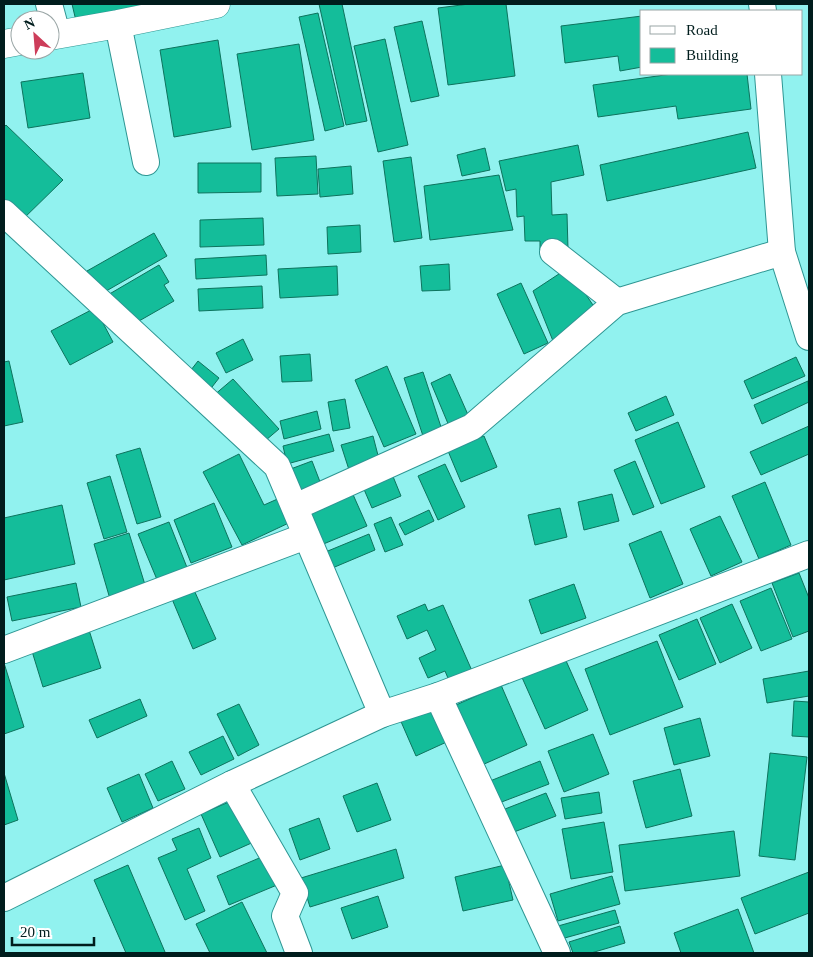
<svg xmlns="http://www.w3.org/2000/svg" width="813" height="957" font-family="'Times New Roman',serif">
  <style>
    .building { fill: #14bd9a; stroke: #0d735d }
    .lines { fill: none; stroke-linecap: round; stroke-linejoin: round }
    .minor-casing { stroke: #2e9693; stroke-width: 28 }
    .tertiary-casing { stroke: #2e9693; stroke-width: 29 }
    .minor { stroke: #fff; stroke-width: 26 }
    .tertiary { stroke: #fff; stroke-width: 28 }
  </style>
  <rect width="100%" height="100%" fill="#91f2ef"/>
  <g class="building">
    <polygon points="72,4 146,4 146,6 76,21"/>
    <polygon points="319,4 342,4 367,121 346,125"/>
    <polygon points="469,4 506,4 515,76 448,85 438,8"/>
    <polygon points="318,13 344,126 325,131 299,17"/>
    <polygon points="642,16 642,67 620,71 618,56 565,63 561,26"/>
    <polygon points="422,21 439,96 411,102 394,27"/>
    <polygon points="385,39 408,145 378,152 354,46"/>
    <polygon points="218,40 231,127 174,137 160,50"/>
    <polygon points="299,44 314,140 252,150 237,54"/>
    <polygon points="83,73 90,118 28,128 21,82"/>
    <polygon points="672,74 747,74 751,109 678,119 676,106 598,117 593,85"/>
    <polygon points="6,125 63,180 19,223 4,208 4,127"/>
    <polygon points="748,132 756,168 607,201 600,165"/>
    <polygon points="578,145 584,175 551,182 552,215 567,214 568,249 540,250 540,241 525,241 524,216 517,217 516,189 506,191 499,161"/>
    <polygon points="485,148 490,170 462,176 457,155"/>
    <polygon points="316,156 318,194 277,196 275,158"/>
    <polygon points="411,157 422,238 394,242 383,161"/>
    <polygon points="198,163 261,163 261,192 198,193"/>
    <polygon points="351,166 353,194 320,197 318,169"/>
    <polygon points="499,175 513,230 430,240 424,186"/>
    <polygon points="263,218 264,245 200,247 200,220"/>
    <polygon points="360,225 361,252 328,254 327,227"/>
    <polygon points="154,233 167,256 101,294 87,271"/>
    <polygon points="266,255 267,275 196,279 195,259"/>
    <polygon points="449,264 450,290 422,291 420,266"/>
    <polygon points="159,265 169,282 164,285 174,301 132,325 106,296"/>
    <polygon points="337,266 338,295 280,298 278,269"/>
    <polygon points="568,268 597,311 553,341 533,291"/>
    <polygon points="521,283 548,343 524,354 497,294"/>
    <polygon points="262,286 263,308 199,311 198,289"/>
    <polygon points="95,308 113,342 70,365 51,331"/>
    <polygon points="243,339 253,360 226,373 216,353"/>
    <polygon points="310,354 312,381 282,382 280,356"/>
    <polygon points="796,357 805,376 752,399 744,381"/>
    <polygon points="9,361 23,422 4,426 4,362"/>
    <polygon points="198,361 219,378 205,396 184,379"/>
    <polygon points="387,366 416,434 384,447 355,380"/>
    <polygon points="423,372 442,430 423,436 404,378"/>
    <polygon points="450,374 469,417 449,426 431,383"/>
    <polygon points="233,379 279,429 259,446 213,396"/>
    <polygon points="808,381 809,402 762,424 754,405"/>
    <polygon points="666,396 674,415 636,431 628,413"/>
    <polygon points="345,399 350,428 333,431 328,402"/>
    <polygon points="317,411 321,429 284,439 280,421"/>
    <polygon points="678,422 705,487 661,504 635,440"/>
    <polygon points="809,426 809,454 761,475 750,452"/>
    <polygon points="329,434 334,451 287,464 283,446"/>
    <polygon points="373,436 381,467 351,476 341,445"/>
    <polygon points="484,436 497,467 461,482 448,451"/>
    <polygon points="140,448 161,517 137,524 116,455"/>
    <polygon points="239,454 264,505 282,497 293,521 242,545 203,472"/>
    <polygon points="312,461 322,487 298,496 288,470"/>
    <polygon points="635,461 654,507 633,515 614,470"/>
    <polygon points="445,464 465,507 438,520 418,476"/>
    <polygon points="392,474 401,496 372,508 363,487"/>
    <polygon points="110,476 127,532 104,539 87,483"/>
    <polygon points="765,482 791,545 759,559 732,496"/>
    <polygon points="351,490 367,526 321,545 306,509"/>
    <polygon points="612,494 619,521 584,530 578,502"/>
    <polygon points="214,503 232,547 191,563 174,520"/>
    <polygon points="62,505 75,564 4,580 4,518"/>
    <polygon points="560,508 567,537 535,545 528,515"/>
    <polygon points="429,510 434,521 405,535 399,524"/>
    <polygon points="720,516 742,562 711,576 690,529"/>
    <polygon points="391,517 403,545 385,552 374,524"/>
    <polygon points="169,522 188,570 158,582 138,534"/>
    <polygon points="661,531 683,584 650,598 629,544"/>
    <polygon points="129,533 146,588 110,599 94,544"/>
    <polygon points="369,534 375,550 330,569 323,553"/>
    <polygon points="799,573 809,598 809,631 793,637 772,583"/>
    <polygon points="76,583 81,607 12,621 7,597"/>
    <polygon points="574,584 586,618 541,634 529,600"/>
    <polygon points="771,588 792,639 761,651 740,601"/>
    <polygon points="194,590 216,639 193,649 172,599"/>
    <polygon points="425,604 428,611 443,605 473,673 450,683 445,671 428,678 419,658 436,650 427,630 407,639 397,616"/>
    <polygon points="732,604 752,648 720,663 700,618"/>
    <polygon points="697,619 716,664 679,680 659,635"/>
    <polygon points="89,630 101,668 43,687 31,648"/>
    <polygon points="657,641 683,707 610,735 585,669"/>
    <polygon points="563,654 588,710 545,729 520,673"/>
    <polygon points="4,663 24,727 4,734"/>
    <polygon points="809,671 809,696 767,703 763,679"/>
    <polygon points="501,685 527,745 482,765 456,705"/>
    <polygon points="140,699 147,716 97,738 89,720"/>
    <polygon points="794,701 809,702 809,737 792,736"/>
    <polygon points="434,702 451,740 416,756 399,717"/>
    <polygon points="239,704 259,745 238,756 217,714"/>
    <polygon points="700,718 710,756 674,765 664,728"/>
    <polygon points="593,734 609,774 564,792 548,751"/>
    <polygon points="223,736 234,759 201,775 189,752"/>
    <polygon points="770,753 807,757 795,860 759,856"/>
    <polygon points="172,761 185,789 158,801 145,774"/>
    <polygon points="540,761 549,784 499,803 490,781"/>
    <polygon points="680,769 692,816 646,828 633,781"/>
    <polygon points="4,773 18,820 4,825"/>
    <polygon points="139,774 153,808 122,822 107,788"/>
    <polygon points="377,783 391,820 357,832 343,796"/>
    <polygon points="599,792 602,813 565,819 561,798"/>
    <polygon points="546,793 556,816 514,832 505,809"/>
    <polygon points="238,798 256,841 220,857 201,814"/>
    <polygon points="319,818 330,849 300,860 289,829"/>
    <polygon points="604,822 613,872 571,879 562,829"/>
    <polygon points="199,828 211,858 187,869 205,911 185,920 158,858 177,850 172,839"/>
    <polygon points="734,831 740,876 625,891 619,845"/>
    <polygon points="396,849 404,878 310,907 301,878"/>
    <polygon points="264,856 277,885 229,905 217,876"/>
    <polygon points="128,865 165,952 163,953 126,953 94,880"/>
    <polygon points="505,865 513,900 463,911 455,877"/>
    <polygon points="809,872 809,913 755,934 741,898"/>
    <polygon points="612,876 620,904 558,921 550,894"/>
    <polygon points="378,896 388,927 352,939 341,908"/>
    <polygon points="242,902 267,953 210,953 196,924"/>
    <polygon points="738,909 754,953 681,953 674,933"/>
    <polygon points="615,910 619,923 561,939 558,926"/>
    <polygon points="620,926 625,943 591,953 573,953 569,942"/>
  </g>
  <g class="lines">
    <defs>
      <g id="minor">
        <polyline points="49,4 57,34"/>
        <polyline points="762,4 763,11"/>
        <polyline points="118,24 146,162"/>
        <polyline points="768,74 782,252 809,337"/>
        <polyline points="4,213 277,466 382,714"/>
        <polyline points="553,252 617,302"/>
        <polyline points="295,507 472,427 617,302 782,252"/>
        <polyline points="4,650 306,536"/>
        <polyline points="438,696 557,953"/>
        <polyline points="232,784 295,893 285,916 299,953"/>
        <polyline points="4,898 232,784 382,714 438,696 809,554"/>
      </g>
      <g id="tertiary">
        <polyline points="50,36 118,24 216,4"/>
        <polyline points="4,44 20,41"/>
      </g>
    </defs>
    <use href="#minor" class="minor-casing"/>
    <use href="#tertiary" class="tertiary-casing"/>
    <use href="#minor" class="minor"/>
    <use href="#tertiary" class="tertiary"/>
  </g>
  <rect width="813" height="957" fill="none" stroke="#001d1d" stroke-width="10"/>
  <rect x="640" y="10" width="162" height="65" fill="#ffffff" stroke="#99a5a5"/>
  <rect x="650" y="26" width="25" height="8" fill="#ffffff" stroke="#99a5a5"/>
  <text x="686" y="35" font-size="15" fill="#001d1d">Road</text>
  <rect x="650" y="48" width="25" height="15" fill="#14bd9a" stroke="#99a5a5"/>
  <text x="686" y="60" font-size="15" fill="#001d1d">Building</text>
  <g transform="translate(35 35) rotate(334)"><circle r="24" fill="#ffffff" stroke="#99a5a5"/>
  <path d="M0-4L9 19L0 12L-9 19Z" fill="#cd3d5a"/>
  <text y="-8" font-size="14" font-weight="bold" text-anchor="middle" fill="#001d1d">N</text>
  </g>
  <path d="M12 937v8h82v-8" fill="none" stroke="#001d1d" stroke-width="2.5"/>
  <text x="20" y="937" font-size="15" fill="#001d1d" stroke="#ffffff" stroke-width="4" paint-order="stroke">20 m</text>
</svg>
